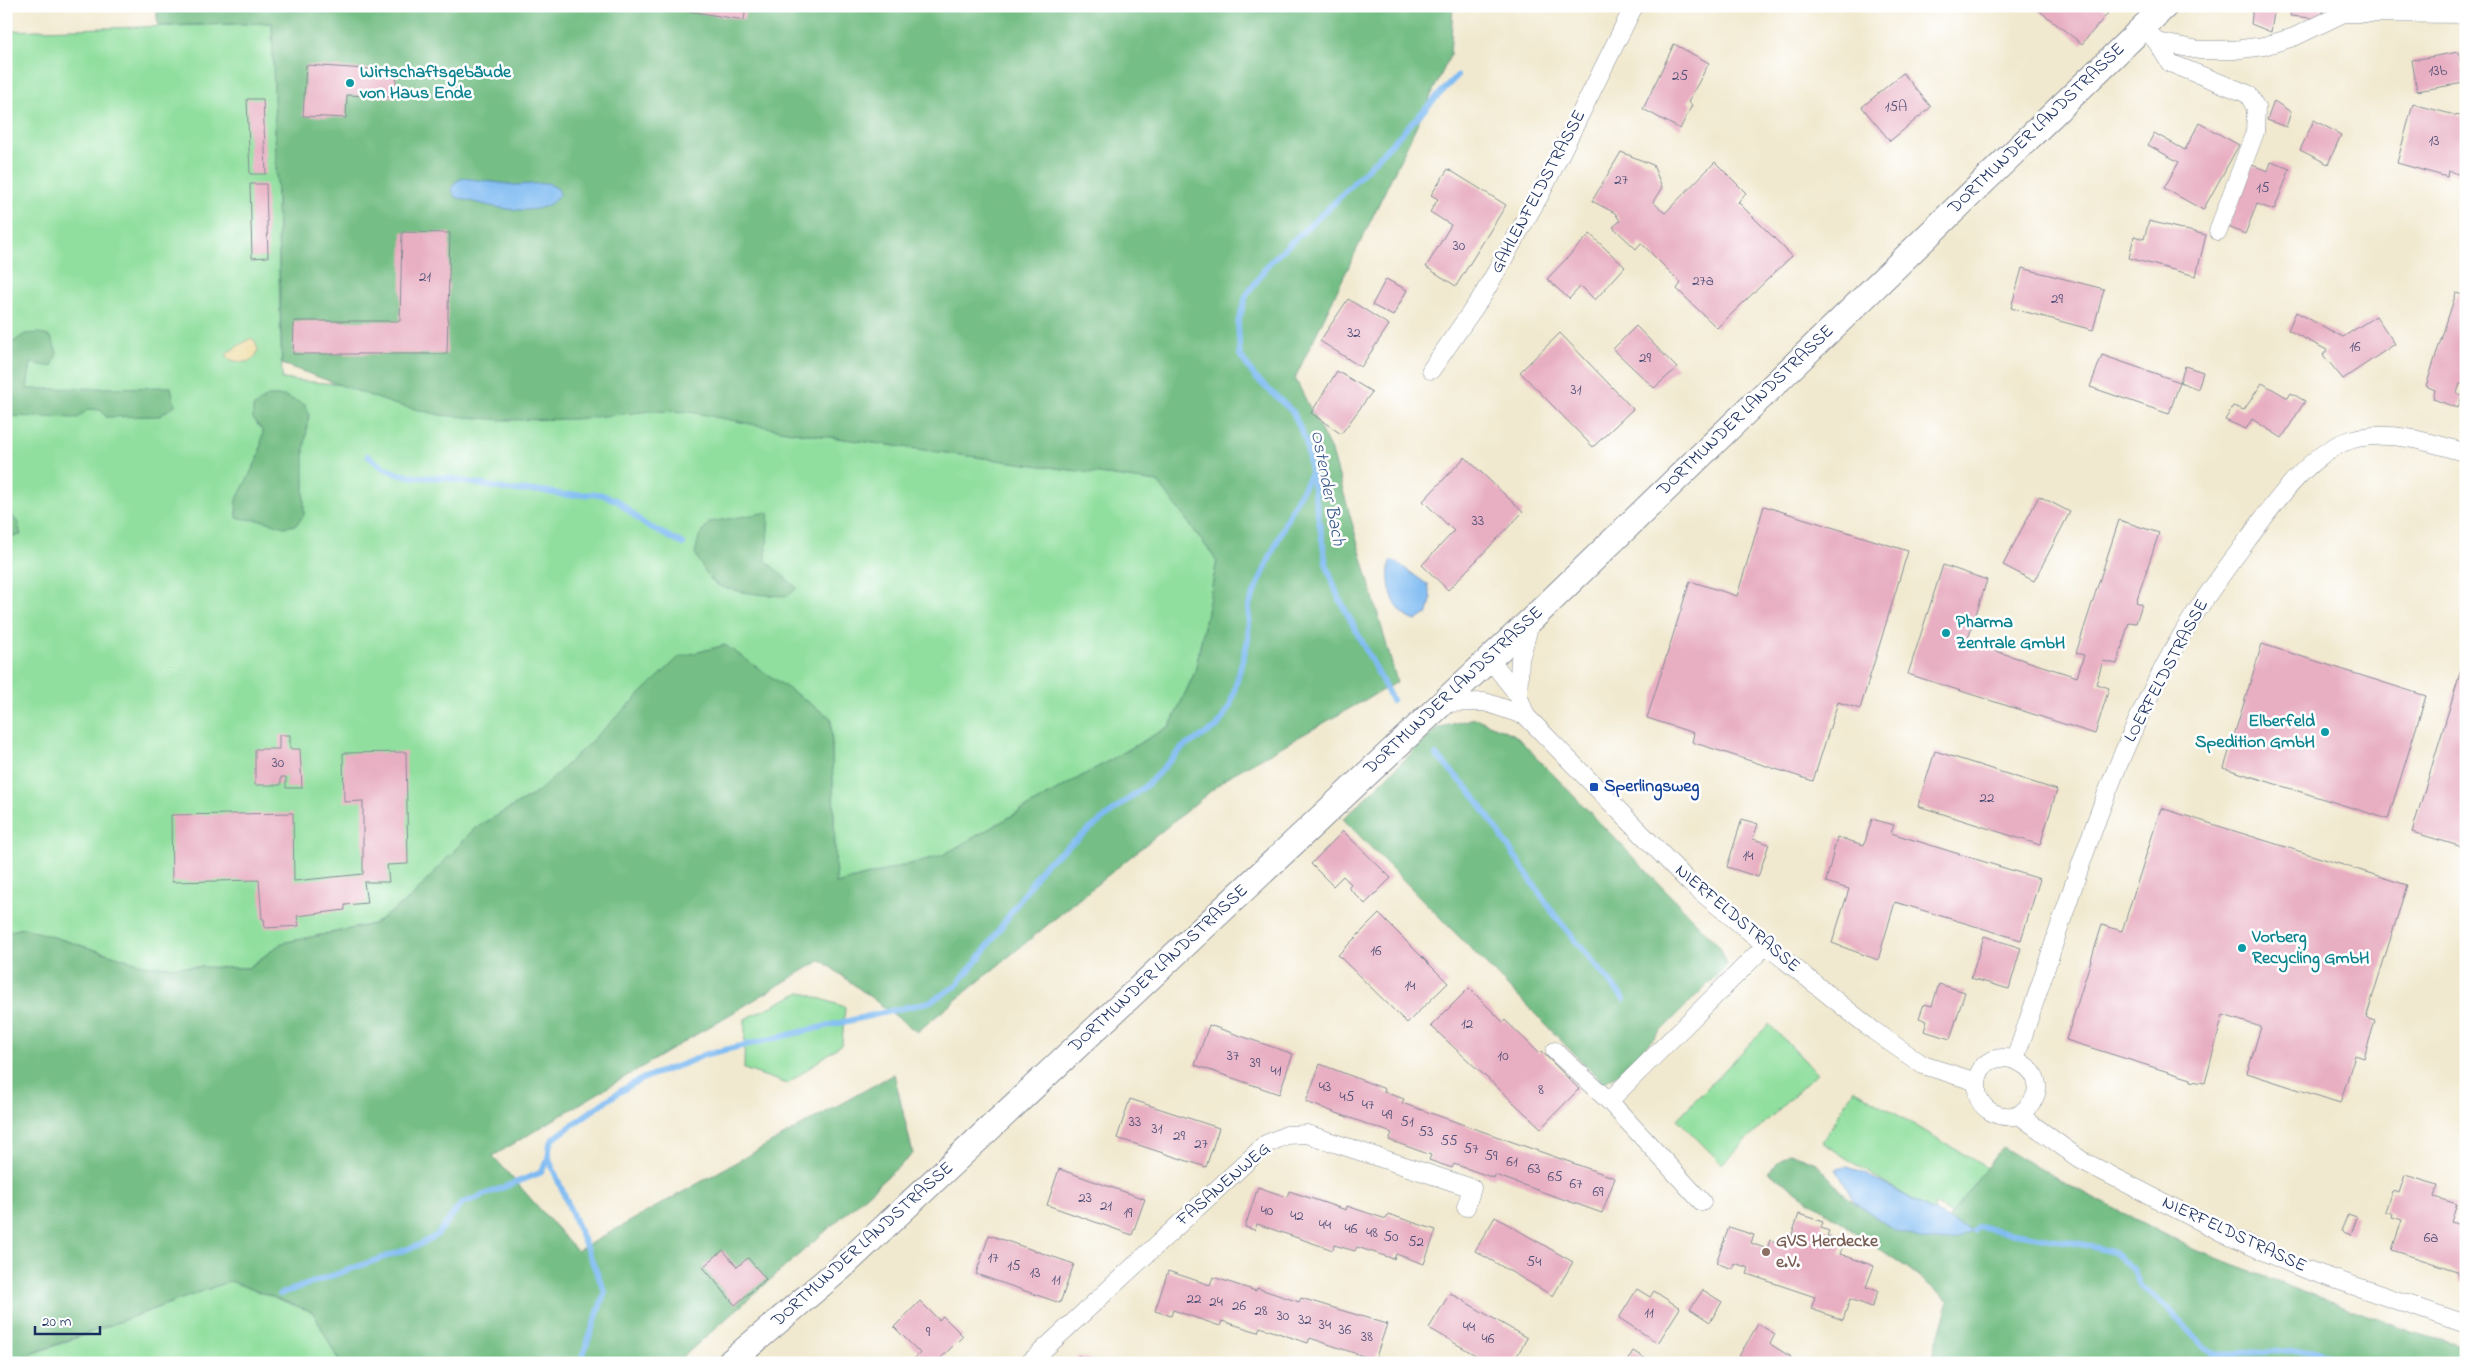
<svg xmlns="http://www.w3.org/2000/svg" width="2472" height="1369" font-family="'Indie Flower',sans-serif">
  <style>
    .green { fill: #90df9e; stroke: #56877e }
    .forest { fill: #74be85; stroke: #487672 }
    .sand { fill: #eeda9e; stroke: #84847e }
    .water { fill: #7fbbf2; stroke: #4d75a8 }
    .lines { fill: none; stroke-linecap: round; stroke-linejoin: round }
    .stream { stroke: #7fbbf2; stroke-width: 6 }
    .building { fill: #e8afc2 }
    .street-casing { stroke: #868c96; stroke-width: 19 }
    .secondary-casing { stroke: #868c96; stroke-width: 27 }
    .street { stroke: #fff; stroke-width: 18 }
    .secondary { stroke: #fff; stroke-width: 25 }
    .culture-dot { fill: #0f9aa8; stroke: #fff; stroke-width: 2 }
    .transit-dot { fill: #1a4fb4; stroke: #fff; stroke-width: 2 }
    .education-dot { fill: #8d6e63; stroke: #fff; stroke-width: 2 }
    .labels { text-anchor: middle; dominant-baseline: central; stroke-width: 5; stroke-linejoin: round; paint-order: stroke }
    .number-label { font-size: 15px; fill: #4e4f77 }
    .culture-label { font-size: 18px; font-weight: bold; fill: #0d838f; stroke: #fff; text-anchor: start }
    .street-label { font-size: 18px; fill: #1b2f5e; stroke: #fff }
    .transit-label { font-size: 18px; font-weight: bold; fill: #164399; stroke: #fff; text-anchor: start }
    .education-label { font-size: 18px; font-weight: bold; fill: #785e54; stroke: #fff; text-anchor: start }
    .water-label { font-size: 19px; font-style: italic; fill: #39598a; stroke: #fff }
  </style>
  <rect width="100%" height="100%" fill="#fff"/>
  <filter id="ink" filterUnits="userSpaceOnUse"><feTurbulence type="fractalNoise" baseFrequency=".02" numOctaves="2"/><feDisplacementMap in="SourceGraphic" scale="10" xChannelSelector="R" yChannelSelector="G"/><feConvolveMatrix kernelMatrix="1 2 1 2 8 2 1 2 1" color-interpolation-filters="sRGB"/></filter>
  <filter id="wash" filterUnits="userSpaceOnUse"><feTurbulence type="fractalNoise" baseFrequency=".0096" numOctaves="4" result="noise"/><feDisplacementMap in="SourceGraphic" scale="20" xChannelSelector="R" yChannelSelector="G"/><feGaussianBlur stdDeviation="1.12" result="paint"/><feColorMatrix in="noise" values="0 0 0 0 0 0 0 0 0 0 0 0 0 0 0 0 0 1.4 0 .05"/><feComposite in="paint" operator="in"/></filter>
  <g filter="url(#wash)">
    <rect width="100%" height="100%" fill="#f1e9cf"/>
    <g class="green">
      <polygon points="272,23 282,379 377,388 675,379 786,431 1159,482 1217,561 1195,672 1170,726 943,855 836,884 831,718 538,792 474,829 412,897 374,924 282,943 248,968 148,966 24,928 6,932 6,31"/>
      <polygon points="801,992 845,1007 842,1044 787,1084 744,1069 745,1019"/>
      <polygon points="1769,1024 1817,1073 1722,1164 1677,1119"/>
      <path d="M1854,1089L1987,1168L1952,1215L1934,1204L1935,1212C1896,1191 1859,1167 1822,1142Z"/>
      <polygon points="230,1281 313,1312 340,1363 8,1363"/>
    </g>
    <g class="forest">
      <polygon points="156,6 1453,6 1450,56 1295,378 1333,455 1397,682 1229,776 917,1032 821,960 493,1156 577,1251 894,1074 913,1154 676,1363 340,1363 313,1312 230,1281 6,1363 6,932 24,928 148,966 248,968 282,943 374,924 412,897 474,829 538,792 679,657 725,645 831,718 836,884 943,855 1170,726 1195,672 1217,561 1158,482 786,431 690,412 652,411 574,419 504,420 440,415 393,404 282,364 272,23 158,26"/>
      <polygon points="39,333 51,337 57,353 52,367 31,363 27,389 171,387 175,405 160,416 106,417 101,410 88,409 78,418 6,416 6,347 25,334"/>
      <polygon points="268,396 285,396 305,405 309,415 304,451 304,515 296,525 284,527 265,521 237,518 236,501 259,456 263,431 253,419 253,407"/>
      <polygon points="6,507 18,523 21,535 6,537"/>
      <path d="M769,512L766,561L797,588L788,596C772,596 732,593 718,585C708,580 700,563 695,553L699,537L710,522Z"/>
      <polygon points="1475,718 1515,735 1720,947 1727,965 1617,1075 1603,1083 1343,819 1437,728"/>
      <polygon points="2002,1147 2067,1184 2195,1250 2412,1332 2466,1347 2466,1363 1930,1363 1949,1301 1909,1269 1768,1172 1789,1153 1816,1163 1847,1197 1894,1230 1943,1226"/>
    </g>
    <path class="sand" d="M251,338L255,341L258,350C254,366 239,363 227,358V353Z"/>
    <g class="water">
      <path d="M463,178L515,185L548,183L558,189L560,194C542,224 482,204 455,197L452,190L455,182Z"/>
      <path d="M1390,561L1396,562L1428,585L1431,599L1428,613L1416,621C1393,614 1385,584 1390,561Z"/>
      <path d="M1848,1167C1892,1184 1930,1214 1974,1231L1951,1241L1923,1239L1894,1230L1854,1201L1836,1169Z"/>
    </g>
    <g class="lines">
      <g class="stream">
        <polyline points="368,456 382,467 398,474 415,477 447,478 509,490 544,491 564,495 600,494 618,501 644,524 683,544"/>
        <polyline points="1392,700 1337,594 1326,563 1306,442 1293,412 1255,377 1240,355 1238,323 1246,296 1270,262 1335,202 1457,76"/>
        <polyline points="1436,755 1472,793 1556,917 1624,999"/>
        <polyline points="1974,1231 1977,1227 2081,1244 2113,1252 2133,1269 2140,1286 2154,1295 2205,1348 2213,1354 2312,1350 2354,1363"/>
        <polyline points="280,1294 419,1245 437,1235 461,1204 540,1173 549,1159"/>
        <path d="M580,1363L605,1292L549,1159V1147L553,1139C580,1120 607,1098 636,1082C658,1070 681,1068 703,1055L929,1002L955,987L983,953L1044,865L1149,783L1183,747L1216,728L1230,706L1248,640L1249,605L1290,512L1310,475"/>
      </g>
    </g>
    <g id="blocks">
      <g class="building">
        <polygon points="657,6 746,6 744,20"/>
        <polygon points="2033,6 2100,6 2108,13 2082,44"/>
        <polygon points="2253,6 2274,13 2271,32 2251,24"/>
        <polygon points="2292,6 2323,6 2322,19 2290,16"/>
        <polygon points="1674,44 1709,63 1688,102 1692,105 1680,129 1643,109"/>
        <polygon points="2459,52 2464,83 2417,91 2412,60"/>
        <polygon points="306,65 397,71 395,97 347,95 346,118 303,116"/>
        <polygon points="1903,73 1931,107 1890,141 1862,107"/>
        <polygon points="247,99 263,99 266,174 250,174"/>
        <polygon points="2274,101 2291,112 2286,127 2267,120"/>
        <polygon points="2413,104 2466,118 2466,176 2448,171 2447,177 2397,163"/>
        <polygon points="2314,120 2341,135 2328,164 2300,150"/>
        <polygon points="2199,123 2239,145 2203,210 2164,188 2179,162 2148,145 2154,133 2185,150"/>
        <polygon points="1621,152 1653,165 1662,187 1653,202 1665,213 1715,162 1746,193 1738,202 1792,256 1717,328 1677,289 1681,283 1641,243 1636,249 1613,227 1620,221 1615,213 1592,201"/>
        <polygon points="2271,162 2290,169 2274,210 2257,204 2245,234 2228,227 2252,165 2268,171"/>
        <polygon points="1448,169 1506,205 1456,286 1426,267 1451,225 1430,212 1438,199 1431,195"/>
        <polygon points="250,184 266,184 268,257 252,258"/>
        <polygon points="2149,221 2206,235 2196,276 2129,258 2134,236 2144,239"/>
        <polygon points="402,232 450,233 447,354 293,354 294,321 400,321"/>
        <polygon points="1590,234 1625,267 1595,300 1581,286 1569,299 1547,279"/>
        <polygon points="2022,268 2104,289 2093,330 2011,308"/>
        <polygon points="1386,279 1407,290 1393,316 1372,305"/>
        <polygon points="2456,293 2466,296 2466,384 2460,384 2457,393 2462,396 2458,408 2433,399 2435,390 2426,386"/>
        <polygon points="1348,299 1389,325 1361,367 1320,341"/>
        <polygon points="2296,312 2343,337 2376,316 2395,344 2343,379 2323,355 2327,350 2288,330"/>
        <polygon points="1636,326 1677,368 1654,388 1613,349"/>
        <polygon points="1560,333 1633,409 1593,447 1520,372"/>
        <polygon points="2102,355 2180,382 2169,414 2090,387"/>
        <polygon points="2185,366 2203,372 2198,389 2180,382"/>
        <polygon points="1337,371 1372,392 1341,434 1311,413"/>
        <polygon points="2262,383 2288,398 2291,393 2305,401 2282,438 2252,419 2246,429 2225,420 2233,406 2244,410"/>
        <polygon points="1465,457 1523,512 1448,590 1422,565 1454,531 1423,501"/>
        <polygon points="2039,496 2070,512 2034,581 2003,565"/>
        <polygon points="1764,506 1908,551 1860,709 1838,702 1813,781 1692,742 1694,733 1647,718 1690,581 1737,596"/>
        <polygon points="2119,520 2159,533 2136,602 2142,604 2136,623 2129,622 2117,664 2103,661 2096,684 2109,688 2095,734 1908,674 1943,565 1987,580 1967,642 2077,677 2084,655 2076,653"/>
        <polygon points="2262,644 2426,696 2388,819 2224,768"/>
        <polygon points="2465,657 2466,658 2466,848 2412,832"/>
        <polygon points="279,735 290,735 290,749 300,749 302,788 286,788 286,777 281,777 281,785 255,785 255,749 279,749"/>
        <polygon points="1935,751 2057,790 2040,845 1918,806"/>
        <polygon points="406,752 408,864 387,865 389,882 364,882 367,903 345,905 345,910 297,916 299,926 265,928 264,919 262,919 259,880 172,882 171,815 293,813 294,881 363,874 363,801 344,802 343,753"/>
        <polygon points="2161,808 2407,885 2366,1018 2375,1021 2364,1058 2355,1055 2340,1103 2247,1073 2261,1027 2223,1015 2205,1083 2191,1081 2191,1079 2066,1040 2102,925 2122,931"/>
        <polygon points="1742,819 1758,824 1753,839 1769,844 1758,877 1727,867"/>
        <polygon points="1872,819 1894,825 1891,833 2040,879 2021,940 1895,902 1878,960 1832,943 1849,889 1826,882 1837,837 1864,845"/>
        <polygon points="1343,831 1391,878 1365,904 1348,887 1351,884 1343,876 1333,886 1311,864"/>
        <polygon points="1379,914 1448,983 1407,1023 1338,955"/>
        <polygon points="1984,936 2021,948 2009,989 1971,978"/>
        <polygon points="1939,984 1965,992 1950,1039 1924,1031 1927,1021 1919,1018 1924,1004 1932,1006"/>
        <polygon points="1469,988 1503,1022 1505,1020 1539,1053 1541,1051 1579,1089 1541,1128 1431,1026"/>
        <polygon points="1209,1025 1293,1054 1279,1094 1195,1065"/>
        <polygon points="1320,1064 1385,1089 1384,1092 1404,1099 1402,1103 1615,1178 1602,1213 1495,1175 1494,1178 1454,1164 1452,1168 1429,1160 1431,1155 1389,1140 1392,1133 1306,1102"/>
        <polygon points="1130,1099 1219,1128 1206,1167 1117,1138"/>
        <polygon points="1059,1169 1145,1199 1132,1235 1047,1205"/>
        <polygon points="2405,1175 2438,1185 2434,1197 2457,1204 2451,1222 2466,1227 2466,1285 2459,1280 2457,1271 2392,1250 2402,1220 2392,1217 2393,1214 2385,1211 2392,1191 2399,1193"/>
        <polygon points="1258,1187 1287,1197 1289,1191 1346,1210 1347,1206 1386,1219 1388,1214 1436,1230 1424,1264 1396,1254 1394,1259 1357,1247 1355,1251 1334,1245 1333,1250 1257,1224 1255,1230 1245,1227"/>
        <polygon points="1799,1214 1823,1222 1821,1228 1829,1231 1827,1236 1844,1242 1840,1254 1874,1266 1866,1287 1878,1291 1872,1307 1850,1299 1843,1320 1811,1309 1815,1297 1747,1274 1749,1268 1734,1263 1733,1269 1716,1263 1729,1227 1754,1235 1751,1243 1767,1249 1770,1240 1788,1246"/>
        <polygon points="2348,1214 2357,1217 2351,1235 2341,1231"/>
        <polygon points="1495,1217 1573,1262 1553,1296 1475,1251"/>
        <polygon points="989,1235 1074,1264 1060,1303 976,1274"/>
        <polygon points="723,1250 737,1267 748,1258 766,1279 735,1305 703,1267"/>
        <polygon points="1168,1271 1210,1285 1213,1277 1256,1291 1257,1288 1299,1302 1301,1298 1387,1324 1375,1360 1310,1338 1308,1343 1260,1327 1258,1332 1222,1321 1220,1326 1173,1310 1171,1316 1155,1311"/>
        <polygon points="1637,1289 1650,1297 1654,1291 1680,1308 1658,1343 1619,1318"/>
        <polygon points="1703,1290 1722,1302 1710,1322 1690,1309"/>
        <polygon points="1450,1293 1527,1338 1513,1363 1489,1363 1429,1328"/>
        <polygon points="920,1301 939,1320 943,1316 963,1336 936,1363 910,1363 920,1353 894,1327"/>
        <polygon points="1758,1324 1775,1334 1770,1344 1791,1357 1787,1363 1750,1363 1739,1356"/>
        <polygon points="1633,1351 1652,1363 1626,1363"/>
        <polygon points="1078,1356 1098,1362 1098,1363 1076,1363"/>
      </g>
    </g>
  </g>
  <g filter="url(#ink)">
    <use href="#blocks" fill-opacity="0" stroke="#868c96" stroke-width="1"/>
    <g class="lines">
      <defs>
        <g id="street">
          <polyline points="2144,27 2157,42 2199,50 2234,50 2264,46 2294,37 2344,13 2466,14"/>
          <polyline points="2157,42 2170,63 2248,94 2256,108 2255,132 2218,231"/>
          <polyline points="1431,370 1483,295 1542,191 1634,6"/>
          <polyline points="1489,658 1518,695 1526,716 1690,883 1766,945 1874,1031 1923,1065 1977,1082"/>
          <polyline points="1518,695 1520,659 1531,620"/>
          <polyline points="1440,703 1485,702 1526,716"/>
          <polyline points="1555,1051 1609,1101 1766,945"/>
          <path d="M2015,1059C2065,917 2104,769 2180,638C2202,600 2228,566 2254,531C2276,500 2313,451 2350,440C2388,429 2430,442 2466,453"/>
          <polyline points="1609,1101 1702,1202"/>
          <path d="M2019,1115C2076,1071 1980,1030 1977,1084C1975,1109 1998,1120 2019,1115L2081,1160L2227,1235L2299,1267L2466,1324"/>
          <polyline points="1029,1363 1266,1144 1287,1135 1307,1134 1472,1188 1466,1207"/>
        </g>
        <polyline id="secondary" points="729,1363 842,1267 1532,619 2165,6"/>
      </defs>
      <use href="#street" class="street-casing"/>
      <use href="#secondary" class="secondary-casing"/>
      <use href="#street" class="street"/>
      <use href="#secondary" class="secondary"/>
    </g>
  </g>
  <g class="culture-dot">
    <circle cx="350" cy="83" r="5"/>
    <circle cx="1946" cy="633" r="5"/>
    <circle cx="2325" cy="732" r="5"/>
    <circle cx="2242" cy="948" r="5"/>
  </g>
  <rect class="transit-dot" x="1589" y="782" width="10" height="10" rx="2.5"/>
  <circle class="education-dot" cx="1766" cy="1252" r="5"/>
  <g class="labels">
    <g class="number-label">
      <text x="2438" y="71">13b</text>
      <text x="1680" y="76">25</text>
      <text x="1896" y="107">15A</text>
      <text x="2434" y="141">13</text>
      <text x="1621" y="180">27</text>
      <text x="2263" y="188">15</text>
      <text x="1459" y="246">30</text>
      <text x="425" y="277">21</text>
      <text x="1703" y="281">27a</text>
      <text x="2057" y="299">29</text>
      <text x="1354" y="333">32</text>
      <text x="2355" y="347">16</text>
      <text x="1645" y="358">29</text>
      <text x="1576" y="390">31</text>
      <text x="1478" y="521">33</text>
      <text x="278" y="763">30</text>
      <text x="1987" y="798">22</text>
      <text x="1748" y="856">14</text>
      <text x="1376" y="951">16</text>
      <text x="1410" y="986">14</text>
      <text x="1467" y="1024">12</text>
      <text x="1233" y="1056">37</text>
      <text x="1503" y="1056">10</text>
      <text x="1255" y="1063">39</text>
      <text x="1276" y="1071">41</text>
      <text x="1325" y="1087">43</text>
      <text x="1541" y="1090">8</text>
      <text x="1347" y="1097">45</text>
      <text x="1368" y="1105">47</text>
      <text x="1387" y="1115">49</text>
      <text x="1135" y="1122">33</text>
      <text x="1407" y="1122">51</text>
      <text x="1157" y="1129">31</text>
      <text x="1426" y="1132">53</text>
      <text x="1179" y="1136">29</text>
      <text x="1449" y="1141">55</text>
      <text x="1201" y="1144">27</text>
      <text x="1471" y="1149">57</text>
      <text x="1491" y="1156">59</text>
      <text x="1512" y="1162">61</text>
      <text x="1534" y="1169">63</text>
      <text x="1555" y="1177">65</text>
      <text x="1576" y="1184">67</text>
      <text x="1598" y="1192">69</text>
      <text x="1085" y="1198">23</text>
      <text x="1106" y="1206">21</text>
      <text x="1267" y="1211">40</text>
      <text x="1128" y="1213">19</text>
      <text x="1297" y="1216">42</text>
      <text x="1325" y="1225">44</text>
      <text x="1351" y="1229">46</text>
      <text x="1372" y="1233">48</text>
      <text x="1391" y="1237">50</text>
      <text x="2431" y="1238">6a</text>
      <text x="1416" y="1242">52</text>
      <text x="993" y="1258">17</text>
      <text x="1534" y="1262">54</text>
      <text x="1014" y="1266">15</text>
      <text x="1035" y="1273">13</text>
      <text x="1056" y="1280">11</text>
      <text x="1194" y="1299">22</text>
      <text x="1216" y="1302">24</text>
      <text x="1239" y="1306">26</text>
      <text x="1261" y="1311">28</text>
      <text x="1649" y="1313">11</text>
      <text x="1283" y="1316">30</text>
      <text x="1305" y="1320">32</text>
      <text x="1325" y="1325">34</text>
      <text x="1469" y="1327">44</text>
      <text x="1345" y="1330">36</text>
      <text x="928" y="1332">9</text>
      <text x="1367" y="1337">38</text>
      <text x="1488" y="1339">46</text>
    </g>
    <g class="culture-label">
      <text x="360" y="73">Wirtschaftsgebäude<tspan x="360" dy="21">von Haus Ende</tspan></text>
      <text x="1956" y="623">Pharma<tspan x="1956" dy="21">Zentrale GmbH</tspan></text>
      <text x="2315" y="722" text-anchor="end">Elberfeld<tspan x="2315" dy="21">Spedition GmbH</tspan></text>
      <text x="2252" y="938">Vorberg<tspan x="2252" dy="21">Recycling GmbH</tspan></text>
    </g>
    <g class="street-label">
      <text transform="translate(2037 129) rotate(-44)">DORTMUNDER LANDSTRASSE</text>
      <text transform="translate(1539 192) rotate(-62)">GAHLENFELDSTRASSE</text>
      <text transform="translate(1746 411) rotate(-44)">DORTMUNDER LANDSTRASSE</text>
      <text transform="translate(2167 671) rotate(-62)">LOERFELDSTRASSE</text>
      <text transform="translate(1454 691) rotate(-43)">DORTMUNDER LANDSTRASSE</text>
      <text transform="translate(1737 919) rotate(40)">NIERFELDSTRASSE</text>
      <text transform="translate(1159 969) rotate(-43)">DORTMUNDER LANDSTRASSE</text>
      <text transform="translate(1224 1185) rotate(-41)">FASANENWEG</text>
      <text transform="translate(2234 1235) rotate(25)">NIERFELDSTRASSE</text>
      <text transform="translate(863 1245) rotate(-42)">DORTMUNDER LANDSTRASSE</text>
    </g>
    <g class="transit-label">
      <text x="1604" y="787">Sperlingsweg</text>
    </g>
    <g class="education-label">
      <text x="1776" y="1242">GVS Herdecke<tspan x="1776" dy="21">e.V.</tspan></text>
    </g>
    <g class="water-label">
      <text transform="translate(1327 488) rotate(79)">Ostender Bach</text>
    </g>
  </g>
  <rect width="2472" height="1369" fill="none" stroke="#fff" stroke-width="25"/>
  <path d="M35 1326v8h65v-8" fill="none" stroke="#1b2f5e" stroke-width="2.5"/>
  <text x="42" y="1326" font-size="15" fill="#1b2f5e" stroke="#ffffff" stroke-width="4" paint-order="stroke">20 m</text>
</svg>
